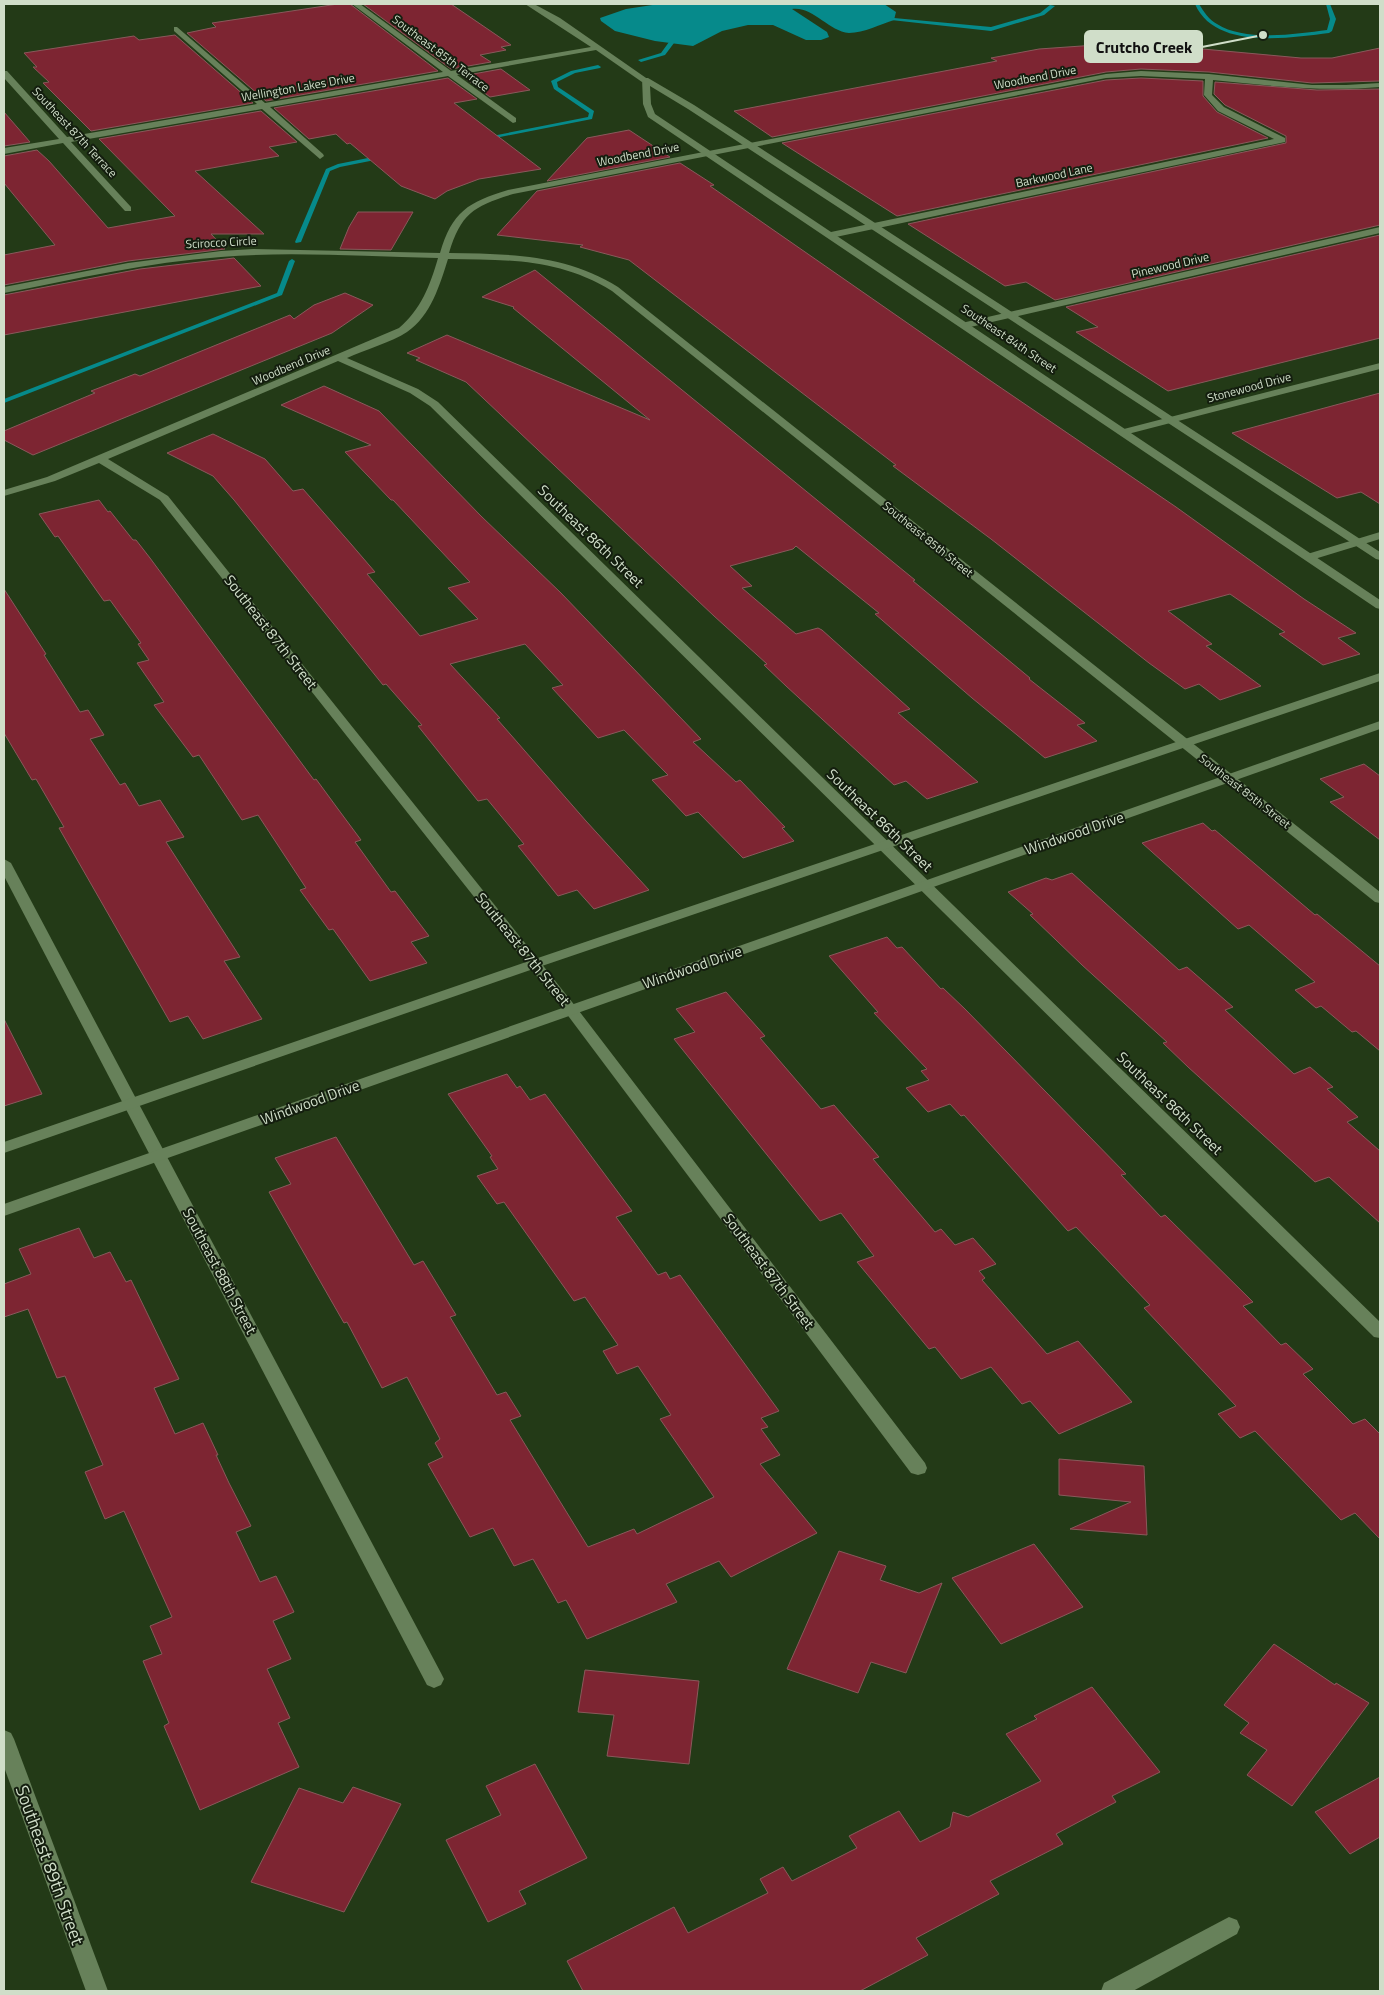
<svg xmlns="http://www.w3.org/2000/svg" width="1384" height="1995" font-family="'Titillium Web',sans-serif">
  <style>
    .water { fill: #068a8b }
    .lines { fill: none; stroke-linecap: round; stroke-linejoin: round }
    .stream { fill: #068a8b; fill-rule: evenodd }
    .building { fill: #7d2532; stroke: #89595b }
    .street { fill: #67815a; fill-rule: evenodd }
    .secondary { fill: #67815a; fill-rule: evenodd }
    .labels { text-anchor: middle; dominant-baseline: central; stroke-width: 4; stroke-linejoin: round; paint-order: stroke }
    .far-street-label { font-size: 12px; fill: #d0dec9; stroke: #141e0f }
    .street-label { font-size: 15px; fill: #d0dec9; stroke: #141e0f }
    .near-street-label { font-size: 18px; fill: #d0dec9; stroke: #141e0f }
    .leader { fill: none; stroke: #d0dec9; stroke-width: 2 }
    .callout-dot { fill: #d0dec9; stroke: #141e0f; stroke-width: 2 }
    .callout { fill: #d0dec9; stroke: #d0dec9; stroke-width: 2 }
    .callout-label { font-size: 16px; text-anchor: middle; font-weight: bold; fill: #111 }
  </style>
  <rect width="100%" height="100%" fill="#233a17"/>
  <path class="water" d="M659,4H884L896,12L894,20C881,24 864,33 849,33C828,31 813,6 792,9L827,32L829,37L821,40H806L773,25H748L722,31L693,46L655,41L615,31L601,21L600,18L626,9Z"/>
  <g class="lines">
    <g class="stream">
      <path d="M1195,4H1199C1204,12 1209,20 1217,24C1245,42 1295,34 1327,30L1330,19L1326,4H1330L1336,19L1332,31L1329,33C1288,38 1215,50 1195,4Z"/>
      <polygon points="1050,5 1055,6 1044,15 991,31 891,20 894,18 991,27 1040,13"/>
      <polygon points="669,42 674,43 665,55 641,62 638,60 661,53"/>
      <polygon points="598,65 601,67 600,68 575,73 557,82 558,87 594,111 592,119 485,140 482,138 588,117 589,113 554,89 551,81 571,71"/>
      <polygon points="383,155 385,156 385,158 340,167 330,171 301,242 296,243 295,242 326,169 338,164"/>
      <polygon points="292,259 295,261 282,295 4,403 4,399 277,293 289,261"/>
    </g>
  </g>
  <g class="building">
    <polygon points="338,4 350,4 438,71 266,101 187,33 216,27 212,23"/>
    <polygon points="363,4 451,4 511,45 501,47 506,50 480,55 491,62 451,69"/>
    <polygon points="175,35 253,103 91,131 43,83 49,82 33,67 37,67 24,53 134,36 139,40"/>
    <polygon points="1110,44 1113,47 1190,51 1192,48 1301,58 1332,58 1380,48 1380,81 1312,83 1209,72 1141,69 1106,72 772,137 734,111 997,61 991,58 1039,49"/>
    <polygon points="501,69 530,90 490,97 462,76"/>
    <polygon points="448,78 477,99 454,103 541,169 479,179 447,191 435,199 401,186 350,143 347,144 336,134 309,139 274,108"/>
    <polygon points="1141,78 1203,81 1203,96 1217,112 1268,138 897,216 782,143 1106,80"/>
    <polygon points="1215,82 1317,90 1380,89 1380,225 1055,300 1026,282 1005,286 908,224 1286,143 1286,136 1225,105 1214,94"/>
    <polygon points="261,111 297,142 269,147 279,156 195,171 264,234 211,234 225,249 128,261 4,285 4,255 55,245 4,183 4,156 37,150 49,161 108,228 175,216 99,139"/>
    <polygon points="4,112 30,142 4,146"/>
    <polygon points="629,130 670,157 547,181 587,138"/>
    <polygon points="680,163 714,185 710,186 988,379 1176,507 1304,599 1356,633 1338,638 1360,654 1323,665 1279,634 1285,632 1230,594 1168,611 1212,644 1206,646 1261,686 1220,700 1199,684 1185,689 1149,663 991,539 893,466 896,465 629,260 580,247 583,245 497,235 537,191"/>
    <polygon points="358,212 413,212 391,250 340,249 349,227"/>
    <polygon points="1380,235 1380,338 1168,391 1076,332 1098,327 1066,307"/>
    <polygon points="234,258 261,286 4,335 4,295 140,269"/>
    <polygon points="535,270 915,580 913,581 1030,678 1029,679 1085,723 1077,725 1097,741 1045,758 972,698 875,614 879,613 796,546 793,549 730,566 752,586 742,588 796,634 818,628 822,630 910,709 898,713 978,782 927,799 906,781 894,785 786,686 764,665 767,664 714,616 466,382 416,360 420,358 407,353 447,335 650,420 513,308 514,307 482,297"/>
    <polygon points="345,293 373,305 332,333 33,455 4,440 4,431 95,393 91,391 135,374 140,376 290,315 294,319 314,305"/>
    <polygon points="324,386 379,411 481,516 561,593 701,739 693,742 736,782 740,780 785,827 782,828 794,841 743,858 698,812 686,816 652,780 668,775 624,730 598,738 552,688 563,685 525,644 450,664 500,718 497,719 586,821 649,890 594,909 577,890 558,896 518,846 524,844 487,799 478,801 418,726 422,725 386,684 383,685 234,500 213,476 167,453 213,434 265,459 293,491 303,489 351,544 375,572 367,574 420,636 478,619 448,588 470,582 393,500 391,500 345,452 371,445 281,405"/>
    <polygon points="1380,393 1380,504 1361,492 1337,498 1232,433"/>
    <polygon points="99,500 108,512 110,511 133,540 136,540 150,558 314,780 316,779 338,809 361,840 355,842 391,892 395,891 429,936 411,942 427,963 370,981 333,929 329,930 300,890 306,888 258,815 242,820 199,755 193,757 154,705 164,702 137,663 149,660 138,644 141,643 110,600 104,601 58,536 55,537 39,514"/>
    <polygon points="4,589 46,654 44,655 80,712 88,710 104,735 90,739 120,785 125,783 139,806 160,800 184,837 166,842 240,957 224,961 262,1019 203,1039 188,1016 170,1022 59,828 64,827 36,779 32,780 4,733"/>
    <polygon points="1364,764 1380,776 1380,840 1330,802 1344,797 1320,779"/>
    <polygon points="1203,823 1212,831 1215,830 1315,915 1317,914 1380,966 1380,1051 1356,1031 1352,1032 1321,1006 1316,1008 1295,990 1315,982 1249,925 1238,929 1142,843"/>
    <polygon points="1072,873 1179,970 1187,967 1233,1007 1225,1010 1294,1074 1310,1067 1333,1087 1327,1089 1358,1117 1347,1122 1380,1151 1380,1223 1329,1177 1315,1182 1188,1067 1163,1043 1167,1042 1082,965 1030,915 1033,914 1008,892 1046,878 1052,880"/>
    <polygon points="887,937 897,948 902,947 941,989 943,988 965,1009 1126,1174 1121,1175 1161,1217 1165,1215 1253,1302 1243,1306 1281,1345 1286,1343 1313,1369 1303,1374 1353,1424 1365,1419 1380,1434 1380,1539 1355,1513 1341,1520 1255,1431 1240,1438 1218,1414 1236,1406 1144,1308 1150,1305 1076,1227 1068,1231 964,1115 961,1116 950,1104 928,1112 906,1088 929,1080 921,1071 927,1069 874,1013 878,1012 829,956"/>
    <polygon points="726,992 765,1036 760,1038 821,1109 834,1105 879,1157 873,1159 935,1232 941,1229 955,1245 973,1238 996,1264 979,1271 985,1278 982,1280 1047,1354 1078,1341 1132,1402 1059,1434 1030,1401 1022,1404 991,1367 961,1379 935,1347 929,1349 857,1262 874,1256 841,1213 820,1221 674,1039 695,1032 676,1009"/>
    <polygon points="4,1019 42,1094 4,1106"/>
    <polygon points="507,1074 517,1088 520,1086 530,1100 545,1094 632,1211 616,1217 658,1275 666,1272 670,1279 680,1275 779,1411 761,1418 768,1427 761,1429 780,1455 760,1464 817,1533 731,1577 719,1561 666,1584 677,1602 587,1639 566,1600 558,1603 533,1559 514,1566 493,1528 470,1537 428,1464 443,1457 435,1443 440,1439 407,1377 382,1388 347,1322 344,1323 269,1192 291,1184 275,1158 336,1137 414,1265 423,1261 456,1315 450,1317 497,1395 506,1392 521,1416 510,1420 588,1547 634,1529 637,1534 714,1497 660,1419 671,1415 638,1366 617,1374 603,1351 618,1345 585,1297 574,1301 504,1202 497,1204 477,1176 498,1169 490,1157 492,1156 448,1094"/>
    <polygon points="79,1228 94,1258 110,1252 126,1282 131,1280 179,1379 154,1388 175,1434 203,1423 218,1455 216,1455 229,1483 251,1526 236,1532 260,1582 276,1576 294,1612 273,1621 291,1659 267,1669 290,1718 278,1723 299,1767 200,1810 164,1726 169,1723 143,1661 162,1654 150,1626 172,1617 124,1511 105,1519 85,1472 103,1465 65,1376 57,1378 28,1309 4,1317 4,1284 31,1274 19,1249"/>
    <polygon points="1059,1459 1144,1466 1147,1535 1070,1529 1131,1502 1059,1495"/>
    <polygon points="1034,1544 1083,1607 1001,1644 952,1578"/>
    <polygon points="839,1551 886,1566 880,1580 919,1593 942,1583 906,1673 871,1662 858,1693 787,1669"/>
    <polygon points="1274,1644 1335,1685 1336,1683 1369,1703 1292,1806 1247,1775 1267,1750 1240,1733 1249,1723 1224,1705"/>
    <polygon points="585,1670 699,1681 689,1764 607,1756 614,1715 578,1712"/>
    <polygon points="1092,1687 1160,1772 1112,1796 1116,1802 1056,1834 1063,1844 990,1881 999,1894 916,1938 928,1955 860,1991 583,1991 567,1961 674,1907 688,1933 768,1893 760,1879 783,1867 792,1881 857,1848 849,1836 899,1811 920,1842 950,1827 953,1812 968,1817 1041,1781 1006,1734 1037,1719 1034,1716"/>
    <polygon points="535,1764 587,1858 519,1891 526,1904 488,1922 446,1840 501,1815 486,1786"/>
    <polygon points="1380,1777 1380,1837 1350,1854 1315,1812"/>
    <polygon points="353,1787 401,1804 344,1912 251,1882 299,1788 343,1803"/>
  </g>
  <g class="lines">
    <g class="street">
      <polygon points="352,4 360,4 451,71 591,47 525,4 534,4 560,18 649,80 642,82 596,50 457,75 516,118 516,122 513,123 448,76 270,107 323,154 324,156 320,159 262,109 71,142 131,207 131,211 125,211 63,143 4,154 4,148 59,139 4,78 4,71 7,71 67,137 257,104 174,31 174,27 177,27 265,103 443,72"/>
      <path d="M1141,71L1209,74L1312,85H1346L1380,83V87C1324,92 1269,86 1213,80L1212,95L1224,107L1285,138V142L831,238L826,235L831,232L1274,139L1218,111L1204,95L1205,79L1141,76L1106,78L513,194C474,206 461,213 449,253C509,254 566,254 618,287L1380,892V903L1375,902L612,291C558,258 508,260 448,259C440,284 431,316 407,332C392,342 364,350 347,358L418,389L438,402L1380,1322V1338L1374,1337L430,406L410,393L338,361L108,459L168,496L576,1007L925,1463L927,1468L925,1473L918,1475L911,1473L566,1013L160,500L99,463L55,481L4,496V490L47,477L399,328C421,309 430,286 438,258C366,257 293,251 221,257C148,262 76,279 4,293V287L128,263L221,251L253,249L440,253C452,212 468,202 508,190L1106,74Z"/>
      <polygon points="1380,227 1380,233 966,328 961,325 966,322"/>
      <polygon points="1380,363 1380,369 1124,435 1119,432 1120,430"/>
      <polygon points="1380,532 1380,539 1308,561 1302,557 1304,555"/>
      <polygon points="4,859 11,863 441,1673 444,1679 441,1685 434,1688 427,1685 4,876"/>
      <polygon points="1229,1917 1237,1920 1240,1927 1237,1934 1133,1991 1101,1991 1104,1983"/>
    </g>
    <g class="secondary">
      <polygon points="642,78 648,78 694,105 1380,552 1380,560 1376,559 688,109 650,86 651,104 655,114 1380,600 1380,609 1376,608 648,117 643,104"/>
      <polygon points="1380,673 1380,681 539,967 4,1153 4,1142 529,961"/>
      <polygon points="1380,721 1380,729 4,1216 4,1204"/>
      <polygon points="4,1730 11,1733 14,1739 108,1991 86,1991 4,1767"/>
    </g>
  </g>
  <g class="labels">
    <g class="far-street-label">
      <text transform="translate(441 53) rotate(37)">Southeast 85th Terrace</text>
      <text transform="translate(1035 77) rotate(-11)">Woodbend Drive</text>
      <text transform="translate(298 87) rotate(-10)">Wellington Lakes Drive</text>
      <text transform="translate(75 132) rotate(47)">Southeast 87th Terrace</text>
      <text transform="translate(638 154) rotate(-11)">Woodbend Drive</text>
      <text transform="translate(1054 175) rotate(-12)">Barkwood Lane</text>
      <text transform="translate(221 242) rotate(-3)">Scirocco Circle</text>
      <text transform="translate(1170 265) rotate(-13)">Pinewood Drive</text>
      <text transform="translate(1009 338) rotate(34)">Southeast 84th Street</text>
      <text transform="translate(291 365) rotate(-23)">Woodbend Drive</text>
      <text transform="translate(1249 387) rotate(-15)">Stonewood Drive</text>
      <text transform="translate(928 539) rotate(39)">Southeast 85th Street</text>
      <text transform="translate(1245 791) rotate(38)">Southeast 85th Street</text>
    </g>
    <g class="street-label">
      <text transform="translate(591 536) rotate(44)">Southeast 86th Street</text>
      <text transform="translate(271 632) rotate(52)">Southeast 87th Street</text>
      <text transform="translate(880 820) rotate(44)">Southeast 86th Street</text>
      <text transform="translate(1074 833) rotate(-19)">Windwood Drive</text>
      <text transform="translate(523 949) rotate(51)">Southeast 87th Street</text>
      <text transform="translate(692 967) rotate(-19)">Windwood Drive</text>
      <text transform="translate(310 1102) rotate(-20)">Windwood Drive</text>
      <text transform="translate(1170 1103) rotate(44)">Southeast 86th Street</text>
      <text transform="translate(220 1271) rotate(62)">Southeast 88th Street</text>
      <text transform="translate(769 1271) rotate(53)">Southeast 87th Street</text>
    </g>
    <g class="near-street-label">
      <text transform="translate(50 1865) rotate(70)">Southeast 89th Street</text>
    </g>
  </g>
  <path class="leader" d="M1263 35L1202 47"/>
  <circle class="callout-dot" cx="1263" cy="35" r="5"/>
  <rect class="callout" x="1085" y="31" width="117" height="31" rx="5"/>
  <g class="callout-label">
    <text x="1144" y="53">Crutcho Creek</text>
  </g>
  <rect width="1384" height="1995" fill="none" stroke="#d0dec9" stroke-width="10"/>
</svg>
